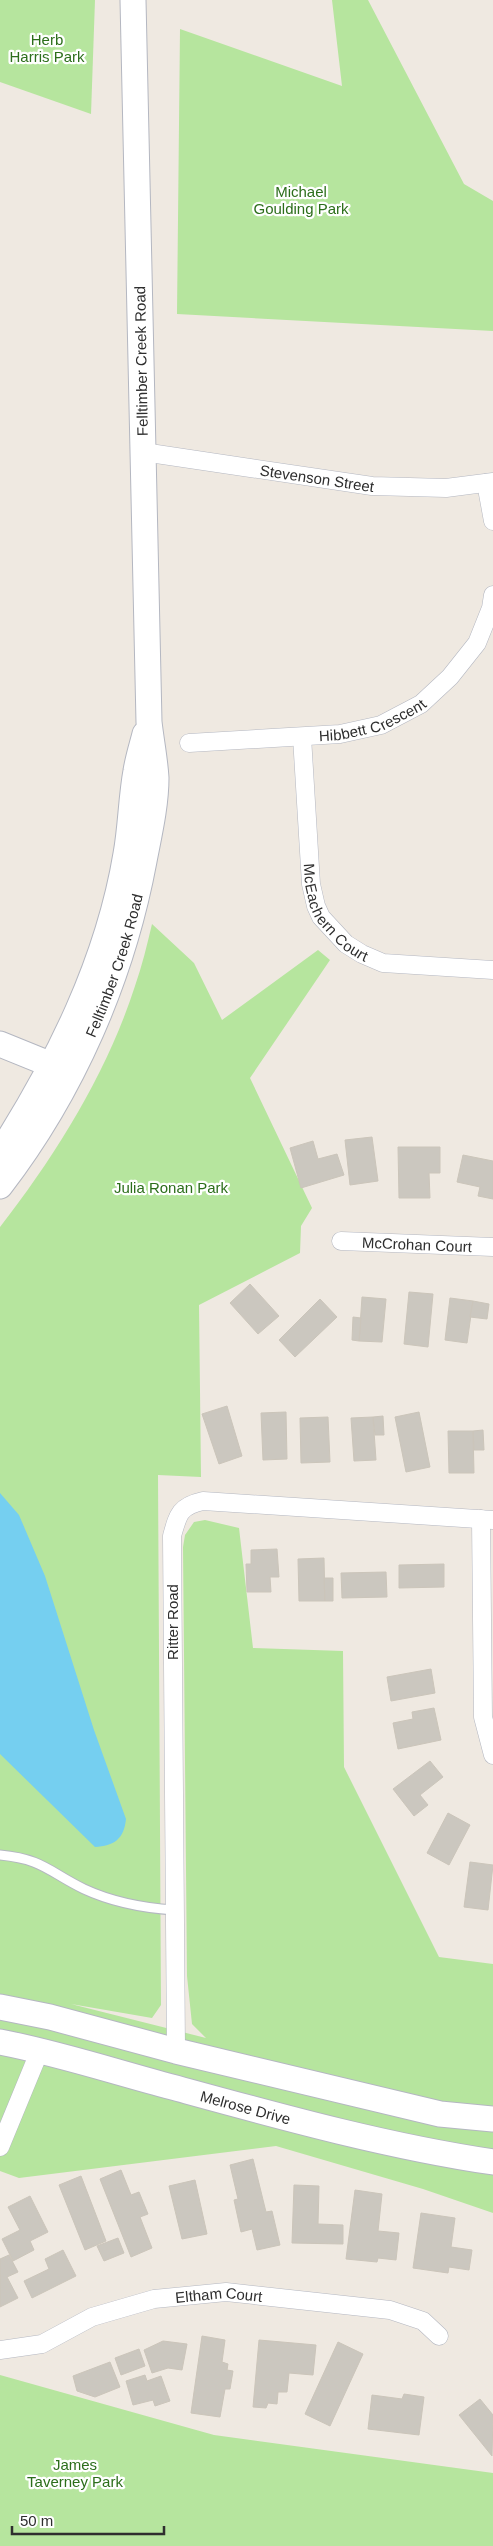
<svg xmlns="http://www.w3.org/2000/svg" width="493" height="2546" font-family="Helvetica,sans-serif">
  <style>
    .green { fill: #b6e59e }
    .water { fill: #75cff0 }
    .building { fill: #cbc7bf; stroke: #cbc5ba }
    .lines { fill: none; stroke-linecap: round; stroke-linejoin: round }
    .lane-casing { stroke: #b4b7c1; stroke-width: 11 }
    .street-casing { stroke: #b4b7c1; stroke-width: 19 }
    .secondary-casing { stroke: #b4b7c1; stroke-width: 27 }
    .lane { stroke: #fff; stroke-width: 9 }
    .street { stroke: #fff; stroke-width: 18 }
    .secondary { stroke: #fff; stroke-width: 25 }
    .labels { text-anchor: middle; dominant-baseline: central; stroke-width: 4.5; stroke-linejoin: round; paint-order: stroke }
    .park-label { font-size: 15px; fill: #2c6e1b; stroke: #fff }
    .street-label { font-size: 15px; fill: #2e2e2e; stroke: #fff }
  </style>
  <rect width="100%" height="100%" fill="#efe9e1"/>
  <g class="green">
    <polygon points="0,0 95,0 91,114 0,82"/>
    <polygon points="332,0 368,0 464,184 493,201 493,331 177,314 180,29 342,86"/>
    <path d="M152,924L194,963L222,1020L318,950L330,960L250,1078L312,1208L301,1226L300,1253L199,1305L201,1477L158,1475L161,2005L152,2018L71,2004L206,2038L192,2024L187,1976L183,1547L185,1535L194,1522L205,1520L239,1528L253,1648L343,1651L344,1767L439,1957L493,1964V2213L423,2189L276,2146L19,2178L0,2171V1227C56,1155 107,1073 135,986C142,966 147,945 152,924Z"/>
    <polygon points="0,2375 214,2435 493,2473 493,2546 0,2546"/>
  </g>
  <path class="water" d="M0,1493L19,1515L45,1576L94,1730L126,1819C124,1839 114,1846 95,1847L0,1754Z"/>
  <g class="building">
    <polygon points="372,1137 378,1181 350,1185 345,1140"/>
    <polygon points="313,1141 318,1159 337,1154 344,1175 301,1188 290,1148"/>
    <polygon points="398,1147 440,1147 440,1173 429,1173 430,1198 399,1198"/>
    <polygon points="463,1155 493,1161 493,1199 478,1196 480,1187 457,1182"/>
    <polygon points="250,1284 279,1316 258,1334 230,1303"/>
    <polygon points="409,1292 433,1294 428,1347 404,1344"/>
    <polygon points="362,1297 386,1299 382,1342 359,1341"/>
    <polygon points="450,1298 473,1301 467,1343 445,1340"/>
    <polygon points="320,1299 337,1317 295,1357 279,1340"/>
    <polygon points="473,1301 489,1304 487,1319 470,1317"/>
    <polygon points="353,1317 361,1318 359,1341 352,1340"/>
    <polygon points="227,1406 242,1456 219,1464 202,1414"/>
    <polygon points="286,1412 287,1459 263,1460 261,1413"/>
    <polygon points="419,1412 430,1467 406,1472 395,1417"/>
    <polygon points="383,1416 384,1435 375,1435 373,1417"/>
    <polygon points="328,1417 330,1462 301,1463 300,1418"/>
    <polygon points="373,1417 376,1460 354,1461 351,1418"/>
    <polygon points="483,1430 484,1450 474,1450 473,1431"/>
    <polygon points="448,1431 473,1431 474,1473 449,1473"/>
    <polygon points="277,1549 279,1577 270,1577 271,1592 247,1592 246,1564 251,1564 251,1550"/>
    <polygon points="324,1558 325,1601 299,1601 298,1559"/>
    <polygon points="444,1564 444,1587 399,1588 399,1565"/>
    <polygon points="386,1572 387,1597 342,1598 341,1573"/>
    <polygon points="324,1578 333,1578 333,1601 325,1601"/>
    <polygon points="431,1669 435,1693 391,1701 387,1677"/>
    <polygon points="434,1708 441,1740 398,1749 393,1723 413,1719 412,1712"/>
    <polygon points="430,1761 443,1777 420,1795 428,1805 414,1816 393,1789"/>
    <polygon points="448,1813 470,1825 449,1865 427,1853"/>
    <polygon points="470,1862 493,1865 488,1910 464,1907"/>
    <polygon points="253,2159 266,2212 272,2211 280,2245 257,2250 252,2229 241,2232 234,2200 238,2199 230,2165"/>
    <polygon points="121,2170 131,2195 139,2192 148,2214 140,2217 152,2248 131,2257 100,2179"/>
    <polygon points="81,2176 106,2241 85,2250 59,2185"/>
    <polygon points="195,2180 207,2234 182,2239 169,2186"/>
    <polygon points="294,2185 319,2186 318,2224 343,2225 343,2244 292,2243"/>
    <polygon points="355,2190 382,2194 378,2231 399,2233 396,2260 378,2258 377,2262 346,2259"/>
    <polygon points="30,2196 48,2232 30,2241 34,2250 13,2261 2,2239 20,2230 8,2207"/>
    <polygon points="421,2213 455,2218 451,2247 472,2250 469,2270 449,2267 448,2273 413,2268"/>
    <polygon points="118,2238 124,2253 104,2261 97,2246"/>
    <polygon points="63,2250 76,2276 32,2298 24,2281 49,2269 45,2259"/>
    <polygon points="9,2255 18,2272 7,2277 18,2298 0,2307 0,2259"/>
    <polygon points="202,2336 225,2340 222,2362 228,2364 227,2370 233,2371 230,2389 225,2389 220,2417 191,2413"/>
    <polygon points="259,2340 316,2345 313,2375 289,2373 287,2392 278,2392 277,2404 268,2403 266,2408 253,2407"/>
    <polygon points="163,2341 187,2344 182,2370 168,2368 152,2373 144,2350"/>
    <polygon points="338,2342 363,2354 330,2426 305,2414"/>
    <polygon points="139,2349 145,2366 121,2375 115,2358"/>
    <polygon points="110,2362 120,2387 95,2397 77,2391 73,2376"/>
    <polygon points="145,2375 147,2381 161,2376 170,2401 155,2406 153,2400 133,2405 126,2381"/>
    <polygon points="404,2394 424,2397 419,2435 368,2429 372,2395 402,2399"/>
    <polygon points="480,2399 493,2415 492,2456 459,2415"/>
  </g>
  <g class="lines">
    <defs>
      <path id="lane" d="M0,1855C43,1859 49,1872 84,1889C112,1902 144,1908 174,1910"/>
      <g id="street">
        <path id="s1" d="M143,452L372,486L446,488L493,482"/>
        <polyline points="486,483 493,521"/>
        <path id="s2" d="M302,737L311,884L316,906L321,917L346,944L362,954L383,963L493,970"/>
        <path id="s3" d="M189,743L340,734L381,725L421,704L450,677L477,643L491,608L493,595"/>
        <path id="s4" d="M341,1241L493,1247"/>
        <polyline points="481,1519 483,1717 493,1755"/>
        <path d="M176,2051L172,1536C178,1514 180,1506 203,1501L493,1520"/>
        <polyline points="0,2147 40,2050"/>
        <path id="s5" d="M0,2350L42,2344L92,2317L154,2299L226,2292L390,2310L423,2321L439,2336"/>
      </g>
      <g id="secondary">
        <polyline points="0,1044 69,1072"/>
        <path d="M0,1153C58,1062 108,962 126,854C131,827 131,798 136,771C138,758 142,746 145,734"/>
        <path id="s6" d="M0,1186C73,1091 122,978 144,861C149,835 156,805 156,778C155,760 151,740 149,722L133,0"/>
        <polyline points="0,2007 50,2017 176,2051 440,2114 493,2119"/>
        <path id="s7" d="M0,2042C58,2053 115,2072 172,2087C278,2116 385,2146 493,2162"/>
      </g>
    </defs>
    <use href="#lane" class="lane-casing"/>
    <use href="#street" class="street-casing"/>
    <use href="#secondary" class="secondary-casing"/>
    <use href="#lane" class="lane"/>
    <use href="#street" class="street"/>
    <use href="#secondary" class="secondary"/>
  </g>
  <g class="labels">
    <g class="park-label">
      <text x="47" y="39">Herb<tspan x="47" dy="17">Harris Park</tspan></text>
      <text x="301" y="191">Michael<tspan x="301" dy="17">Goulding Park</tspan></text>
      <text x="171" y="1187">Julia Ronan Park</text>
      <text x="75" y="2464">James<tspan x="75" dy="17">Taverney Park</tspan></text>
    </g>
    <g class="street-label">
      <text transform="translate(141 361) rotate(-91)">Felltimber Creek Road</text>
      <text stroke="none"><textPath href="#s1" startOffset="176">Stevenson Street</textPath></text>
      <text stroke="none"><textPath href="#s3" startOffset="186">Hibbett Crescent</textPath></text>
      <text stroke="none"><textPath href="#s2" startOffset="185">McEachern Court</textPath></text>
      <text stroke="none"><textPath href="#s6" startOffset="250">Felltimber Creek Road</textPath></text>
      <text stroke="none"><textPath href="#s4" startOffset="76">McCrohan Court</textPath></text>
      <text transform="translate(172 1622) rotate(-90)">Ritter Road</text>
      <text stroke="none"><textPath href="#s7" startOffset="254">Melrose Drive</textPath></text>
      <text stroke="none"><textPath href="#s5" startOffset="229">Eltham Court</textPath></text>
    </g>
  </g>
  <path d="M12 2526v8h152v-8" fill="none" stroke="#2e2e2e" stroke-width="2.5"/>
  <text x="20" y="2526" font-size="15" fill="#2e2e2e" stroke="#ffffff" stroke-width="4" paint-order="stroke">50 m</text>
</svg>
